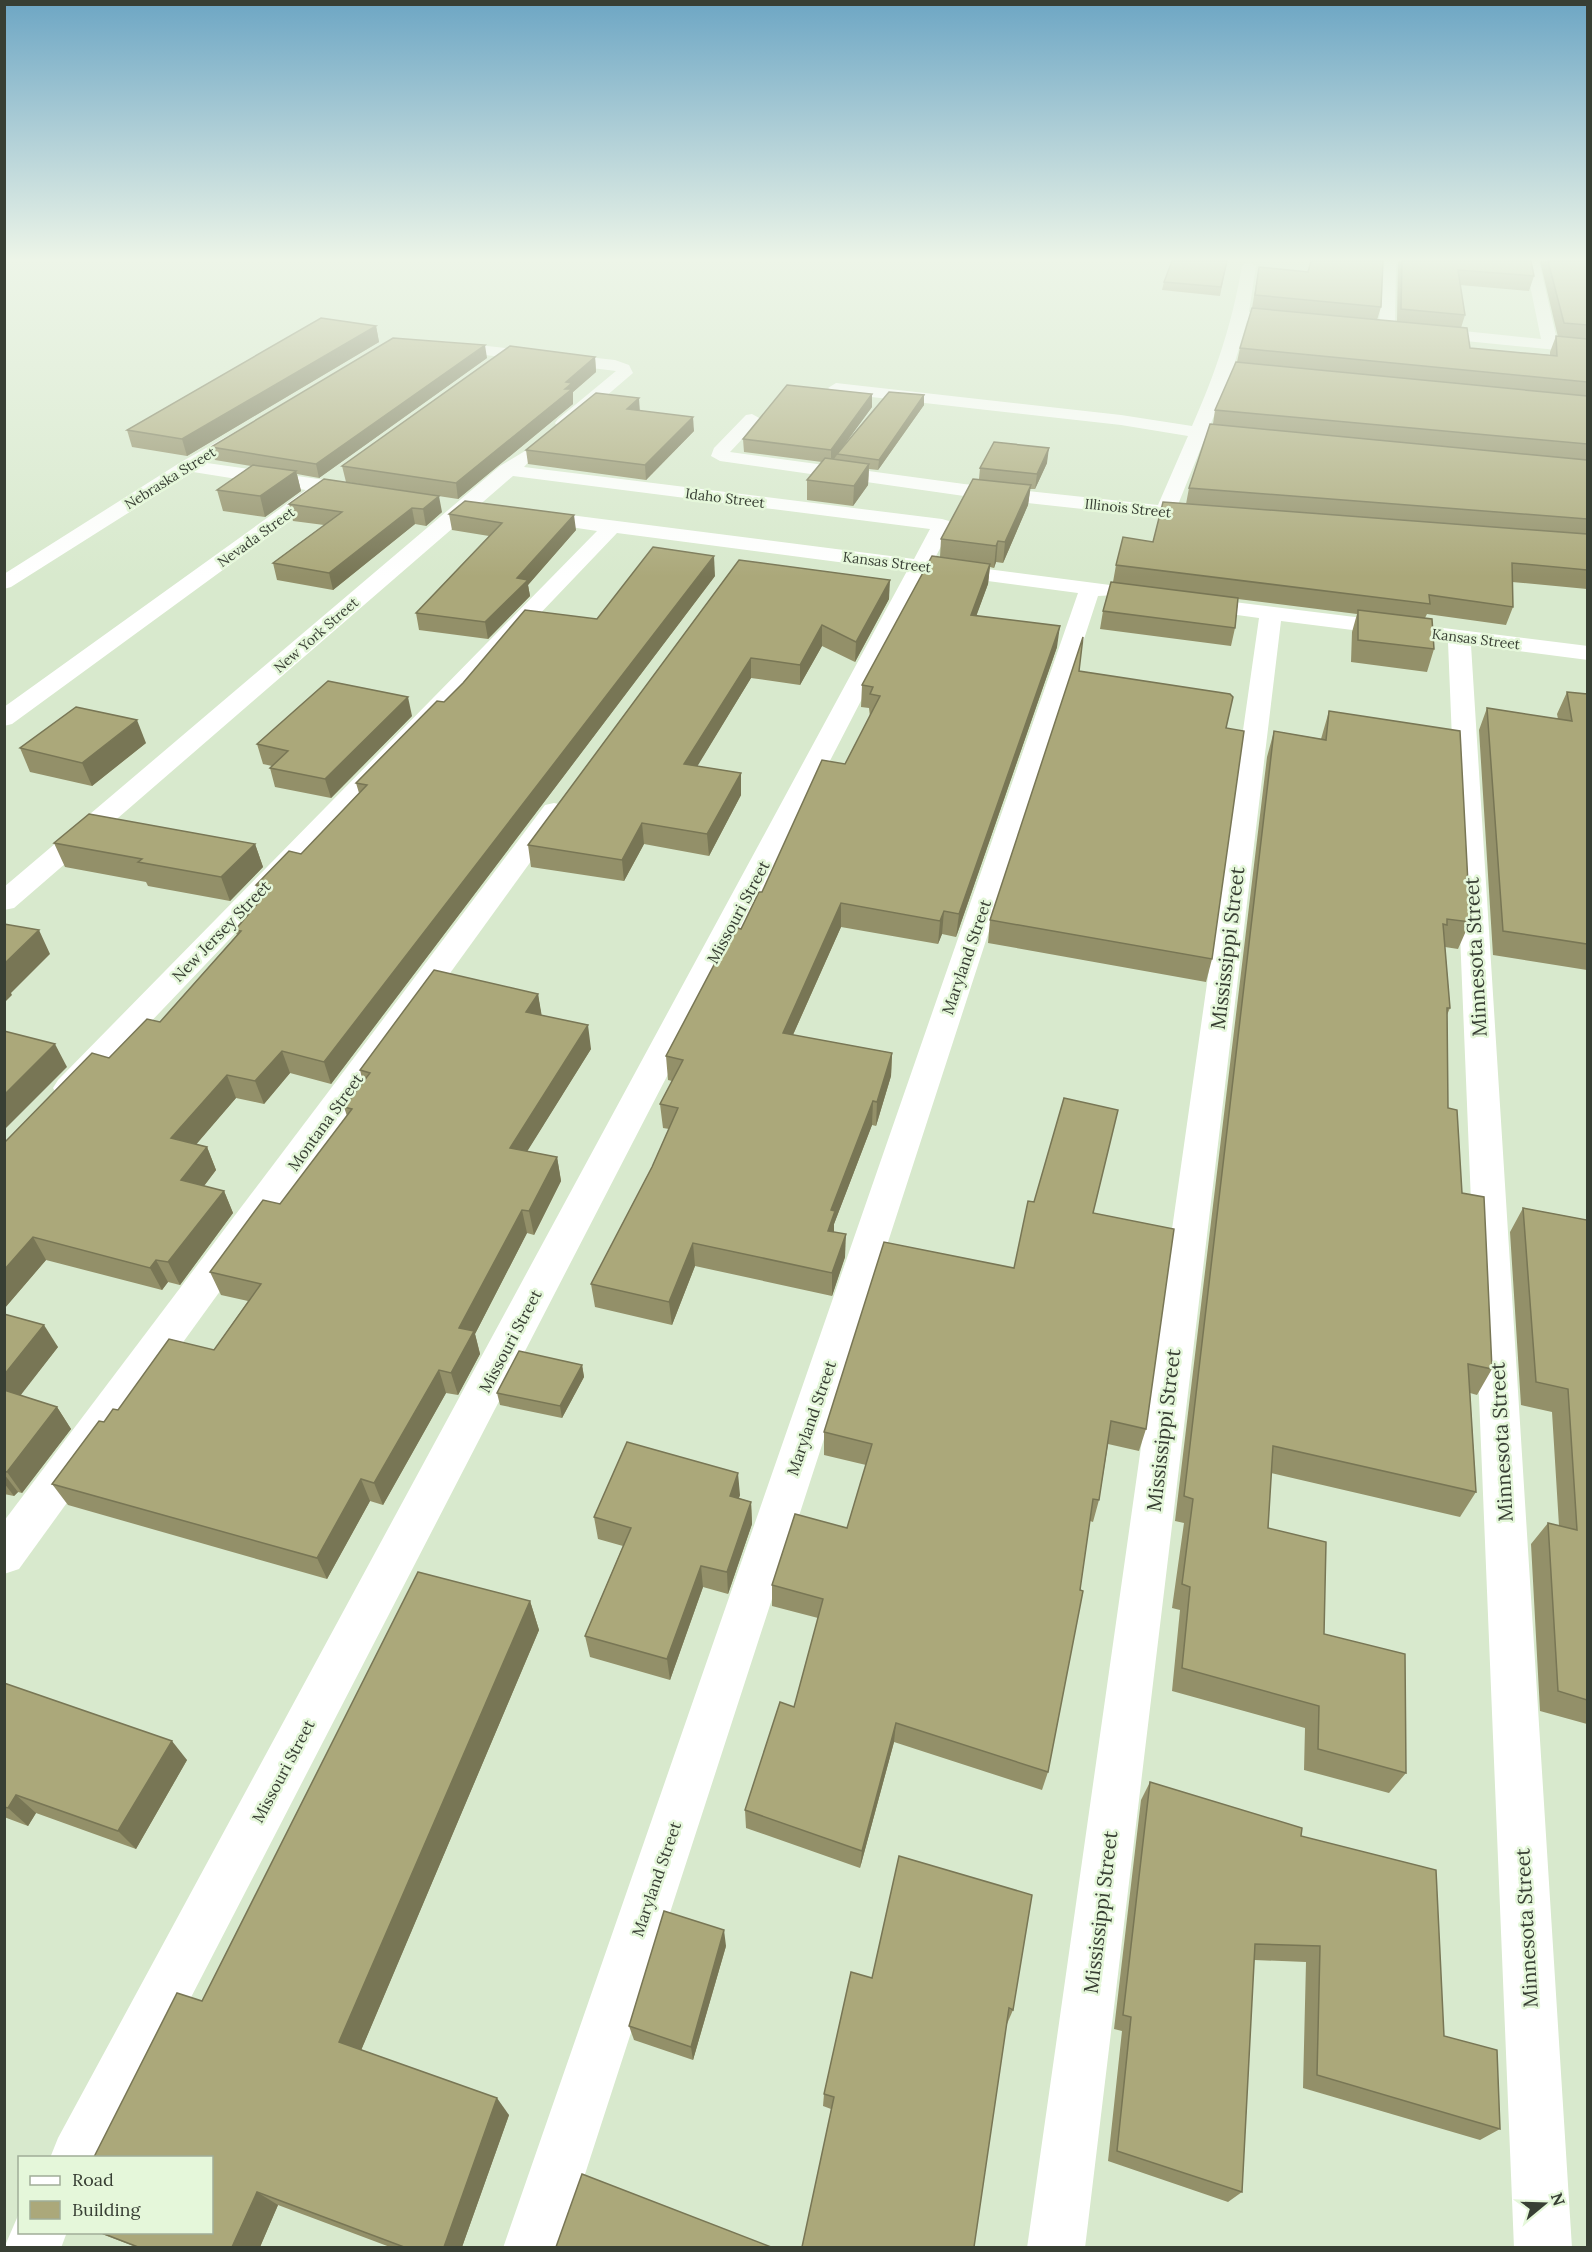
<svg xmlns="http://www.w3.org/2000/svg" width="1592" height="2252" font-family="Lora,serif">
  <style>
    .lines { fill: none; stroke-linecap: round; stroke-linejoin: round }
    .street { fill: #fff; fill-rule: evenodd }
    .wall { fill: #939069 }
    .shaded-wall { fill: #787655 }
    .building { fill: #aba87a; stroke: #787655; stroke-width: 1.5 }
    .labels { text-anchor: middle; dominant-baseline: central; stroke-width: 5; stroke-linejoin: round; paint-order: stroke }
    .far-street-label { font-size: 14px; fill: #383f34; stroke: #e5f7da }
    .street-label { font-size: 16px; fill: #383f34; stroke: #e5f7da }
    .near-street-label { font-size: 20px; fill: #383f34; stroke: #e5f7da }
  </style>
  <rect width="100%" height="100%" fill="#d8e9cd"/>
  <g class="lines">
    <g class="street">
      <polygon points="1382,261 1396,261 1395,329 1387,334 1379,329"/>
      <polygon points="1525,261 1539,261 1557,340 1588,343 1588,353 1425,337 1417,332 1425,327 1541,339"/>
      <path d="M1249,262L1256,266L1249,312L1293,316L1301,321L1293,326L1247,321L1234,365L1278,369L1286,374L1278,379L1231,374L1209,428L1251,433L1260,438L1251,443L1205,438L1177,507L1213,512L1216,516L1213,520L1165,518L964,496L720,461L711,456L714,448L746,415L752,414L761,419L730,452L964,484L1158,505L1188,436L1121,425L836,393L828,388L836,383L1121,415L1192,426C1216,372 1232,324 1242,266Z"/>
      <polygon points="442,341 615,360 629,365 633,373 570,427 558,427 555,423 558,419 616,371 436,349 434,346 436,343"/>
      <polygon points="249,424 258,429 255,433 207,463 325,480 365,489 368,493 358,499 327,494 12,724 4,726 4,707 306,490 193,472 11,587 4,589 4,574 181,462"/>
      <polygon points="525,451 534,456 524,467 942,519 949,521 952,525 933,562 1110,585 1117,587 1121,591 1117,595 1098,596 561,2248 503,2248 1078,593 927,573 108,2158 50,2158 58,2138 907,571 617,533 80,1096 69,1099 58,1096 53,1088 58,1080 597,531 524,520 521,516 524,512 531,510 914,559 930,529 513,476 14,908 4,910 4,887 500,466"/>
      <polygon points="1194,597 1588,646 1588,660 1471,645 1572,2248 1514,2248 1448,642 1281,621 1085,2248 1027,2248 1259,618 1186,608 1183,603 1186,598"/>
      <polygon points="554,803 563,805 567,811 563,817 19,1569 4,1574 4,1521 545,805"/>
      <polygon points="20,2211 20,2232 67,2232 61,2248 4,2248"/>
    </g>
  </g>
  <g class="wall">
    <polygon points="1227,261 1220,296 1162,290 1164,282"/>
    <polygon points="1398,261 1531,261 1534,276 1529,291 1460,285 1465,315 1461,328 1470,348 1550,355 1550,352 1556,336 1558,337 1540,261 1587,261 1587,589 1512,582 1513,607 1506,625 1427,614 1425,618 1434,649 1427,672 1351,662 1352,632 1357,614 1238,599 1235,628 1231,646 1100,629 1103,611 1113,582 1116,565 1153,542 1186,504 1189,488 1213,424 1215,410 1237,362 1240,348 1252,308 1259,267 1381,307 1377,320 1397,322"/>
    <polygon points="376,326 379,342 187,456 132,447 127,430"/>
    <polygon points="595,357 596,372 573,392 573,404 458,499 346,482 342,466"/>
    <polygon points="487,358 319,478 297,474 301,491 265,517 223,511 217,490 251,466 215,460 211,447"/>
    <polygon points="924,395 924,405 878,470 869,469 868,485 853,506 807,500 807,480 822,462 744,452 743,439 872,407 841,449"/>
    <polygon points="694,431 646,480 528,464 526,450"/>
    <polygon points="1047,463 1035,489 1030,489 1028,505 1003,563 996,562 994,568 990,567 988,584 976,616 1057,647 956,937 942,934 938,944 841,927 793,1035 892,1053 891,1076 876,1126 872,1125 834,1224 834,1232 845,1257 832,1296 695,1266 672,1325 595,1307 591,1284 652,1167 669,1129 663,1128 660,1104 672,1081 668,1080 666,1056 741,929 762,892 845,764 870,717 869,708 861,707 862,685 940,557 941,539 979,479 980,468"/>
    <polygon points="324,479 442,512 426,526 415,524 333,590 277,580 273,563 324,525 293,521 289,504"/>
    <polygon points="449,514 576,530 528,585 530,596 488,639 419,630 416,613 489,536 452,530"/>
    <polygon points="739,560 889,599 855,662 822,646 800,685 751,678 697,766 741,773 741,795 709,856 644,844 624,881 531,867 528,845"/>
    <polygon points="715,576 331,1084 290,1073 264,1104 236,1098 196,1144 207,1147 216,1170 204,1186 224,1191 233,1213 180,1285 168,1282 162,1290 46,1260 4,1309 4,1143 109,1058 160,1022 237,935 235,930 261,900 256,885 301,854 359,793 356,783 444,702 597,619"/>
    <polygon points="1079,671 1226,728 1212,959 1206,982 988,943 990,920"/>
    <polygon points="1567,692 1587,694 1587,970 1493,955 1479,730 1487,708 1558,719 1557,714"/>
    <polygon points="1329,711 1470,922 1458,949 1445,947 1450,1008 1447,1015 1448,1108 1492,1369 1477,1395 1470,1393 1476,1492 1460,1517 1271,1473 1268,1528 1324,1634 1406,1773 1389,1793 1304,1770 1305,1728 1172,1691 1180,1610 1172,1608 1184,1523 1175,1521 1267,757 1274,731 1321,739"/>
    <polygon points="412,716 331,798 275,787 270,768 272,766 263,764 257,744"/>
    <polygon points="146,743 92,786 30,772 20,748"/>
    <polygon points="54,843 255,844 263,867 230,901 148,886 146,882 65,867"/>
    <polygon points="538,994 541,1015 591,1049 527,1151 557,1157 561,1181 534,1235 527,1233 475,1334 480,1354 458,1395 446,1393 383,1505 370,1501 327,1579 68,1505 52,1484 104,1422 118,1410 214,1350 248,1301 221,1295 210,1272 280,1204 347,1116 344,1107 363,1082 360,1070"/>
    <polygon points="1523,1208 1587,1220 1587,1724 1540,1711 1531,1544 1548,1523 1559,1526 1552,1412 1521,1405 1510,1232"/>
    <polygon points="1093,1214 1146,1429 1139,1451 1108,1444 1099,1500 1093,1522 1090,1521 1048,1772 1042,1790 894,1742 860,1868 746,1828 745,1810 794,1707 818,1618 772,1606 772,1585 847,1528 866,1465 824,1455 824,1432 1014,1268"/>
    <polygon points="4,1314 58,1347 20,1395 57,1407 71,1429 22,1493 18,1492 14,1496 4,1494"/>
    <polygon points="582,1365 584,1377 562,1418 500,1405 497,1393"/>
    <polygon points="740,1495 739,1498 751,1502 752,1524 728,1594 703,1587 670,1680 590,1657 585,1636 623,1546 598,1539 594,1517"/>
    <polygon points="530,1601 539,1630 361,2050 509,2115 462,2247 390,2247 278,2205 260,2247 136,2247 97,2232 212,2232 202,2001"/>
    <polygon points="4,1683 187,1760 136,1849 36,1813 28,1826 4,1817"/>
    <polygon points="1150,1782 1301,1836 1444,2036 1500,2129 1480,2140 1303,2088 1306,1962 1254,1960 1242,2192 1228,2202 1108,2161 1122,2031 1114,2029 1141,1800"/>
    <polygon points="726,1946 693,2060 634,2040 629,2026"/>
    <polygon points="872,1978 1013,2010 1007,2024 831,2109 823,2106 824,2094"/>
  </g>
  <g class="shaded-wall">
    <polygon points="376,326 379,342 187,456 182,439"/>
    <polygon points="485,345 487,358 319,478 316,464"/>
    <polygon points="595,357 596,372 573,392 573,404 458,499 456,483 565,389 566,382"/>
    <polygon points="872,394 872,407 831,463 831,450"/>
    <polygon points="924,395 924,405 878,470 879,460"/>
    <polygon points="639,398 640,413 627,409"/>
    <polygon points="693,417 694,431 646,480 645,465"/>
    <polygon points="1049,448 1047,463 1035,489 1037,474"/>
    <polygon points="869,464 868,485 853,506 854,486"/>
    <polygon points="296,471 301,491 265,517 260,496"/>
    <polygon points="1031,485 1028,505 1003,563 1005,542"/>
    <polygon points="439,496 442,512 426,526 423,509"/>
    <polygon points="412,508 415,524 333,590 329,573"/>
    <polygon points="574,515 576,530 528,585 530,596 488,639 485,622 517,578"/>
    <polygon points="998,541 996,562 994,568 996,546"/>
    <polygon points="714,556 715,576 331,1084 324,1062"/>
    <polygon points="990,564 988,584 969,636 971,615"/>
    <polygon points="890,580 889,599 855,662 856,642"/>
    <polygon points="822,625 822,646 800,685 800,665"/>
    <polygon points="1060,626 1057,647 956,937 959,914"/>
    <polygon points="751,658 751,678 686,785 684,764"/>
    <polygon points="408,697 412,716 331,798 325,779"/>
    <polygon points="137,720 146,743 92,786 82,763"/>
    <polygon points="741,773 741,795 709,856 707,834"/>
    <polygon points="642,823 644,844 624,881 622,860"/>
    <polygon points="255,844 263,867 230,901 221,877"/>
    <polygon points="841,903 841,927 783,1057 783,1033"/>
    <polygon points="944,911 942,934 938,944 940,921"/>
    <polygon points="39,930 50,954 11,993 12,995 4,1003 4,964"/>
    <polygon points="538,994 542,1017 526,1012"/>
    <polygon points="588,1025 591,1049 515,1171 510,1148"/>
    <polygon points="55,1044 67,1067 4,1130 4,1095"/>
    <polygon points="282,1051 290,1073 264,1104 255,1081"/>
    <polygon points="892,1053 891,1076 876,1126 877,1102"/>
    <polygon points="227,1075 236,1098 182,1161 171,1138"/>
    <polygon points="873,1101 872,1125 834,1224 834,1234 828,1231 831,1210"/>
    <polygon points="207,1147 216,1170 191,1203 181,1180"/>
    <polygon points="557,1157 561,1181 534,1235 529,1211"/>
    <polygon points="224,1191 233,1213 180,1285 168,1262"/>
    <polygon points="522,1210 527,1233 475,1334 480,1354 458,1395 451,1373 459,1328"/>
    <polygon points="846,1234 845,1257 832,1296 832,1273"/>
    <polygon points="33,1237 46,1260 4,1309 4,1270"/>
    <polygon points="693,1243 695,1266 672,1325 669,1302"/>
    <polygon points="156,1260 168,1282 162,1290 150,1268"/>
    <polygon points="44,1325 58,1347 10,1409 4,1401 4,1375"/>
    <polygon points="582,1365 584,1377 562,1418 560,1406"/>
    <polygon points="439,1370 446,1393 383,1505 374,1483"/>
    <polygon points="57,1407 71,1429 22,1493 7,1472"/>
    <polygon points="738,1473 740,1495 731,1518 730,1496"/>
    <polygon points="4,1474 18,1492 14,1496 4,1483"/>
    <polygon points="361,1479 370,1501 327,1579 317,1558"/>
    <polygon points="751,1502 752,1524 728,1594 727,1572"/>
    <polygon points="701,1566 703,1587 670,1680 667,1659"/>
    <polygon points="530,1601 539,1630 357,2060 339,2042"/>
    <polygon points="896,1723 894,1742 860,1868 862,1851"/>
    <polygon points="172,1741 187,1760 136,1849 118,1831"/>
    <polygon points="16,1795 36,1813 28,1826 8,1808"/>
    <polygon points="724,1930 726,1946 693,2060 691,2047"/>
    <polygon points="497,2098 509,2115 462,2247 444,2247"/>
    <polygon points="257,2192 278,2205 260,2247 232,2247"/>
  </g>
  <g class="building">
    <polygon points="1172,261 1227,261 1221,287 1164,282"/>
    <polygon points="1311,261 1383,261 1381,307 1255,295 1259,267 1308,272"/>
    <polygon points="1402,261 1531,261 1534,276 1458,270 1465,315 1401,309"/>
    <polygon points="1548,261 1587,261 1587,325 1564,323"/>
    <polygon points="1252,308 1467,328 1470,348 1557,356 1556,336 1587,339 1587,382 1240,348"/>
    <polygon points="321,318 376,326 182,439 127,430"/>
    <polygon points="393,338 485,345 316,464 211,447"/>
    <polygon points="510,346 595,357 566,382 572,383 565,389 572,389 456,483 342,466"/>
    <polygon points="1236,362 1587,396 1587,444 1215,410"/>
    <polygon points="787,385 872,394 831,450 743,439"/>
    <polygon points="889,392 924,395 879,460 837,454"/>
    <polygon points="596,393 639,398 627,409 693,417 645,465 526,450"/>
    <polygon points="1210,424 1587,460 1587,519 1189,488"/>
    <polygon points="994,442 1049,448 1037,474 980,468"/>
    <polygon points="825,458 869,464 854,486 807,480"/>
    <polygon points="253,465 296,471 260,496 217,490"/>
    <polygon points="324,479 439,496 423,509 412,508 329,573 273,563 342,512 289,504"/>
    <polygon points="973,479 1031,485 1005,542 998,541 996,546 941,539"/>
    <polygon points="465,501 574,515 517,578 528,580 485,622 416,613 502,523 449,514"/>
    <polygon points="1163,502 1587,534 1587,570 1512,563 1513,607 1429,595 1430,604 1116,565 1123,537 1153,542"/>
    <polygon points="653,547 714,556 324,1062 282,1051 255,1081 227,1075 171,1138 207,1147 181,1180 224,1191 168,1262 156,1260 150,1268 33,1237 4,1270 4,1143 92,1053 109,1058 147,1019 160,1022 241,931 235,930 271,888 256,885 289,851 301,854 367,785 356,783 437,701 444,702 463,683 525,610 597,619"/>
    <polygon points="932,556 990,564 971,615 1060,626 959,914 944,911 940,921 841,903 783,1033 892,1053 877,1102 873,1101 831,1210 835,1211 828,1231 846,1234 832,1273 693,1243 669,1302 591,1284 652,1167 678,1108 660,1104 683,1060 666,1056 734,927 741,929 759,892 762,892 822,760 845,764 880,696 870,694 873,687 862,685"/>
    <polygon points="739,560 890,580 856,642 822,625 800,665 751,658 684,764 741,773 707,834 642,823 622,860 528,845"/>
    <polygon points="1111,582 1238,598 1235,628 1103,611"/>
    <polygon points="1358,610 1432,619 1434,649 1358,640"/>
    <polygon points="1083,637 1079,671 1230,694 1233,697 1226,728 1244,731 1212,959 990,920"/>
    <polygon points="328,681 408,697 325,779 270,768 288,751 257,744"/>
    <polygon points="1567,692 1587,694 1587,944 1503,931 1487,708 1572,721"/>
    <polygon points="76,707 137,720 82,763 20,748"/>
    <polygon points="1329,711 1460,731 1470,922 1447,919 1447,925 1443,924 1450,1008 1447,1008 1448,1108 1457,1110 1462,1193 1484,1197 1492,1369 1468,1364 1476,1492 1273,1446 1268,1528 1326,1542 1324,1634 1405,1654 1406,1773 1318,1749 1319,1706 1182,1668 1190,1587 1182,1584 1193,1499 1184,1496 1274,731 1326,740"/>
    <polygon points="89,814 255,844 221,877 138,862 142,859 54,843"/>
    <polygon points="4,924 39,930 4,964"/>
    <polygon points="434,970 538,994 526,1012 588,1025 510,1148 557,1157 529,1211 522,1210 459,1328 474,1331 451,1373 439,1370 374,1483 361,1479 317,1558 52,1484 99,1421 104,1422 113,1409 118,1410 169,1339 214,1350 261,1284 210,1272 263,1200 280,1204 352,1109 344,1107 370,1073 360,1070"/>
    <polygon points="4,1031 55,1044 4,1095"/>
    <polygon points="1064,1098 1118,1110 1093,1213 1174,1229 1146,1429 1111,1421 1099,1500 1093,1499 1080,1590 1083,1591 1048,1772 896,1723 862,1851 745,1810 780,1702 794,1707 823,1599 772,1585 795,1514 847,1528 872,1444 824,1432 884,1242 1014,1268 1028,1201 1034,1202"/>
    <polygon points="1523,1208 1587,1220 1587,1700 1558,1691 1548,1523 1577,1530 1568,1389 1536,1382"/>
    <polygon points="4,1314 44,1325 4,1375"/>
    <polygon points="519,1351 582,1365 560,1406 497,1393"/>
    <polygon points="4,1390 57,1407 7,1472 4,1471"/>
    <polygon points="627,1442 738,1473 730,1496 751,1502 727,1572 701,1566 667,1659 585,1636 631,1528 594,1517"/>
    <polygon points="418,1572 530,1601 339,2042 497,2098 444,2247 404,2247 257,2192 232,2247 138,2247 99,2232 212,2232 212,2157 94,2157 177,1993 202,2001"/>
    <polygon points="4,1683 172,1741 118,1831 16,1795 8,1808 4,1807"/>
    <polygon points="1150,1782 1302,1828 1301,1836 1436,1870 1444,2036 1497,2050 1500,2129 1317,2075 1320,1946 1255,1944 1242,2192 1117,2151 1131,2017 1123,2015"/>
    <polygon points="899,1856 1032,1895 1013,2010 1009,2008 974,2247 802,2247 834,2097 824,2094 851,1972 872,1978"/>
    <polygon points="664,1911 724,1930 691,2047 629,2026"/>
    <polygon points="582,2174 771,2247 556,2247"/>
  </g>
  <linearGradient id="sky" x2="0" y2="1"><stop stop-color="#6da6c4"/><stop offset="0.45" stop-color="#edf5e8"/><stop offset="1" stop-color="#edf5e8" stop-opacity="0"/></linearGradient>
  <rect width="1592" height="577" fill="url(#sky)"/>
  <g class="labels">
    <g class="far-street-label">
      <text transform="translate(170 478) rotate(-32)">Nebraska Street</text>
      <text transform="translate(725 498) rotate(7)">Idaho Street</text>
      <text transform="translate(1128 508) rotate(6)">Illinois Street</text>
      <text transform="translate(256 537) rotate(-36)">Nevada Street</text>
      <text transform="translate(887 562) rotate(7)">Kansas Street</text>
      <text transform="translate(316 635) rotate(-41)">New York Street</text>
      <text transform="translate(1476 639) rotate(7)">Kansas Street</text>
    </g>
    <g class="street-label">
      <text transform="translate(738 912) rotate(-62)">Missouri Street</text>
      <text transform="translate(221 931) rotate(-46)">New Jersey Street</text>
      <text transform="translate(966 957) rotate(-71)">Maryland Street</text>
      <text transform="translate(325 1122) rotate(-54)">Montana Street</text>
      <text transform="translate(510 1341) rotate(-62)">Missouri Street</text>
      <text transform="translate(811 1418) rotate(-71)">Maryland Street</text>
      <text transform="translate(283 1771) rotate(-62)">Missouri Street</text>
      <text transform="translate(656 1879) rotate(-71)">Maryland Street</text>
    </g>
    <g class="near-street-label">
      <text transform="translate(1227 948) rotate(-83)">Mississippi Street</text>
      <text transform="translate(1475 957) rotate(-93)">Minnesota Street</text>
      <text transform="translate(1163 1430) rotate(-83)">Mississippi Street</text>
      <text transform="translate(1501 1442) rotate(-93)">Minnesota Street</text>
      <text transform="translate(1100 1912) rotate(-83)">Mississippi Street</text>
      <text transform="translate(1526 1928) rotate(-93)">Minnesota Street</text>
    </g>
  </g>
  <rect width="1592" height="2252" fill="none" stroke="#383f34" stroke-width="12"/>
  <rect x="18" y="2156" width="195" height="78" fill="#e5f7da" stroke="#a0ad98" stroke-width="1.5"/>
  <rect x="30" y="2176" width="30" height="9" fill="#ffffff" stroke="#a0ad98" stroke-width="1.5"/>
  <text x="72" y="2186" font-size="18" fill="#383f34">Road</text>
  <rect x="30" y="2201" width="30" height="18" fill="#aba87a" stroke="#a0ad98" stroke-width="1.5"/>
  <text x="72" y="2216" font-size="18" fill="#383f34">Building</text>
  <g transform="translate(1544 2204) rotate(71)" stroke="#e5f7da" stroke-width="4.5" paint-order="stroke">
  <path d="M0-4.5L10 22L0 15L-10 22Z" fill="#383f34"/>
  <text y="-9" font-size="16" font-weight="bold" text-anchor="middle" fill="#383f34">N</text>
  </g>
</svg>
